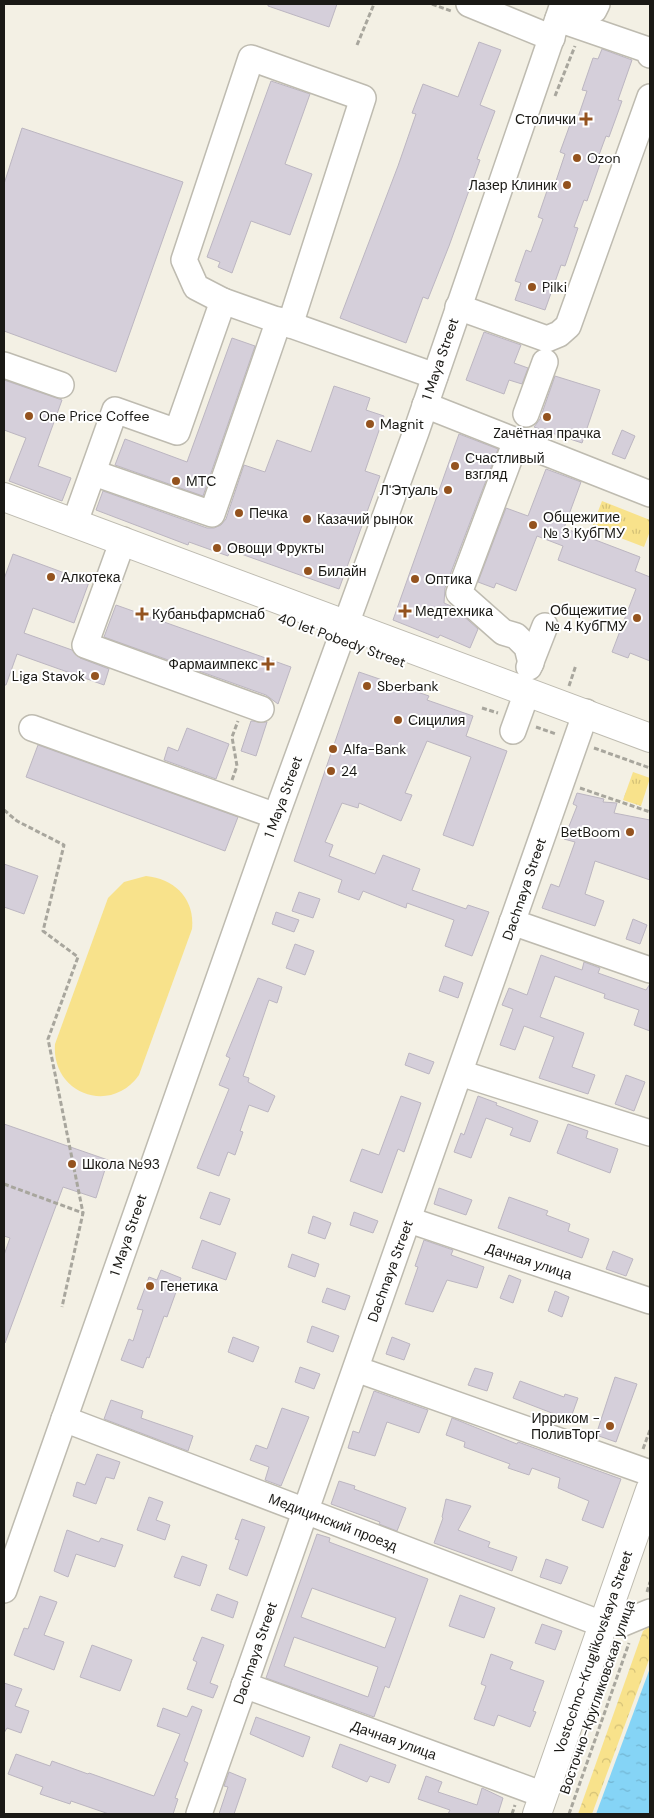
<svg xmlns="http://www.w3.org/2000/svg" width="654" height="1818" font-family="'DM Sans',sans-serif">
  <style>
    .grass { fill: url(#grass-tufts) }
    .forest { fill: url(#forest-crowns) }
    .pitch { fill: #f8e28b }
    .water { fill: url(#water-ripples) }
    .building { fill: #d5cfda; stroke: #bcb6c1; fill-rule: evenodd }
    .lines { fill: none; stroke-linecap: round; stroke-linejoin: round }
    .minor-casing { stroke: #bebbb0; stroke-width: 28 }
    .major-casing { stroke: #bebbb0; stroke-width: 30 }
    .path { stroke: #a8a69d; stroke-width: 3; stroke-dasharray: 5 2.5; stroke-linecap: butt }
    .minor { stroke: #fff; stroke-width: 25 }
    .major { stroke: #fff; stroke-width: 28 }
    .poi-dot { fill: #94531f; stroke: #fff; stroke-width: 2 }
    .labels { text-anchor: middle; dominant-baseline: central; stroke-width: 4; stroke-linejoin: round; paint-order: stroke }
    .poi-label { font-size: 14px; fill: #1a1915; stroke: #fff; text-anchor: start }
    .street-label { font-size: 14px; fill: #1a1915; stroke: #fff }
  </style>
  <defs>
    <pattern id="grass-tufts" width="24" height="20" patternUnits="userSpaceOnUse" patternTransform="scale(1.25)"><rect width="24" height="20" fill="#f8e28b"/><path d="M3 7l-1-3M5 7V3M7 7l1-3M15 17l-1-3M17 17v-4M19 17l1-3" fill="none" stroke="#d4c177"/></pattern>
    <pattern id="forest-crowns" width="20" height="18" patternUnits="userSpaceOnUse" patternTransform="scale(1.25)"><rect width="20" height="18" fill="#f8e28b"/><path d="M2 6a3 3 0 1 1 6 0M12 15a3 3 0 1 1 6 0" fill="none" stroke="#d4c177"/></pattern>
    <pattern id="water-ripples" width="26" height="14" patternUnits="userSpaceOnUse" patternTransform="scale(1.25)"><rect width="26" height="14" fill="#85d4f6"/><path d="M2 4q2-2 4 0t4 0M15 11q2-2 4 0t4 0" fill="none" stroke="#72b5d2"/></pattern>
  </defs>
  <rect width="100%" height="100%" fill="#f3f0e4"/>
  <g class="grass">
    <polygon points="602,501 650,520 650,531 644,547 592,527"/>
    <polygon points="633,772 650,778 641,806 623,800"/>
  </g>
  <polygon class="forest" points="650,1626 650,1657 592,1814 578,1814 643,1631"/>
  <path class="pitch" d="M146,876C175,879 195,899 192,929L139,1075C110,1116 51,1093 55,1044L108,898L124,882Z"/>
  <polygon class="water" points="650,1668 650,1814 596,1814"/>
  <g class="building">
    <polygon points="268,4 337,4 329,27 268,6"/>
    <polygon points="479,42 501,50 480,105 495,111 477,159 480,160 449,246 428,299 423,297 406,343 340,318 398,166 416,114 412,113 423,84 458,97"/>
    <polygon points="602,49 632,60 618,100 622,101 617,115 609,137 606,136 596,163 600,164 587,201 584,200 574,227 578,228 565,266 561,265 545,310 515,300 521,283 515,281 526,250 531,252 543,219 538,217 549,185 554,187 565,154 560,152 571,122 576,123 587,91 582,90 593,58 598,59"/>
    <polygon points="271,81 310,94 285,164 312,174 290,235 251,221 232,273 218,267 220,262 207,257"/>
    <polygon points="22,128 183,182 116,372 4,331 4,184"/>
    <polygon points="484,332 521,345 514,363 528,368 522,384 509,380 504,394 466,380"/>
    <polygon points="232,338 255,346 203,496 115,465 125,439 187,462"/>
    <polygon points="555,376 600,390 582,443 534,427 540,419"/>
    <polygon points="4,380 62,400 38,466 71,478 62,501 9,481 26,438 4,430"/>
    <polygon points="334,386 370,398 366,410 384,416 365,471 380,476 339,589 230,550 228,556 189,542 188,545 96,510 103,491 207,528 214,528 221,525 226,519 244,465 265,472 277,440 311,452"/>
    <polygon points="622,430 635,436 625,459 612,454"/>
    <polygon points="459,434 498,449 445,588 444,603 451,606 450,609 460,613 478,629 470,648 440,635 438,638 393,620"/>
    <polygon points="546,469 581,482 564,528 640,557 635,571 650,577 650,661 630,653 628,658 612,652 636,589 558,560 563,546 537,536 516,591 496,583 494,588 478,582 506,508 528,516"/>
    <polygon points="13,554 89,582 74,623 33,608 24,633 72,650 80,658 109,669 104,685 17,654 6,685 4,685 4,579"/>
    <polygon points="116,605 291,667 278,704 266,695 104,637"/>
    <polygon points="359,672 429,696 427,700 473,716 466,736 507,751 473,846 443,835 471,757 427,741 405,793 412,795 401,821 359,803 358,808 342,803 325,842 333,845 329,856 375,874 383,855 420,869 412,890 466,909 468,905 489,912 472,956 445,946 454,920 407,903 406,908 363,891 359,900 338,892 342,880 294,861"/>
    <polygon points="251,721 267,722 256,756 241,751"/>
    <polygon points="187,728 229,744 216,779 164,760 168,747 178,751"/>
    <polygon points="38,745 238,817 225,851 26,777"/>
    <polygon points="577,793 604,799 603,802 617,803 614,813 650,820 650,880 595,861 585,894 604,901 595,926 542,908 551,884 559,887 575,842 564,839 577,806 573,804"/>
    <polygon points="4,864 38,876 24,914 4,907"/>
    <polygon points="299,892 320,899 313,918 292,911"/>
    <polygon points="276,912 299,920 294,932 272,924"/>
    <polygon points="633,919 647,925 640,944 626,939"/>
    <polygon points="295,944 314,951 305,975 286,968"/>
    <polygon points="541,955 582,970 584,962 600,968 598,973 646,990 650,984 650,1031 634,1025 639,1010 604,998 605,994 555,976 540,1017 584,1033 572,1067 595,1075 588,1094 539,1078 554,1037 524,1026 515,1050 500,1045 513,1009 502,1005 509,988 527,995"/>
    <polygon points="444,976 463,983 458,998 439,991"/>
    <polygon points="258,978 282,987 277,1003 269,1000 243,1076 249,1078 248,1082 275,1096 268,1112 249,1105 240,1131 243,1132 235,1155 228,1152 219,1176 197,1168 229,1089 219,1085 230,1058 226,1056"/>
    <polygon points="409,1053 434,1062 429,1074 405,1065"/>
    <polygon points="626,1075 645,1082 634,1111 615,1104"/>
    <polygon points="401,1096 421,1103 404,1152 398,1149 382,1193 350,1181 362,1149 379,1155"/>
    <polygon points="478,1096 497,1103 496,1105 538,1121 530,1142 510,1135 513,1128 486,1118 471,1158 454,1152 461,1133 464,1135"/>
    <polygon points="4,1124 108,1160 96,1198 63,1187 5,1343 4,1255 10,1238 4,1236"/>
    <polygon points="568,1124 588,1131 586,1138 618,1149 610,1173 557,1153"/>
    <polygon points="439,1188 472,1200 466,1215 434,1204"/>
    <polygon points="210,1192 230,1199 220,1225 200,1218"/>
    <polygon points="509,1197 548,1211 546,1215 570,1224 568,1231 589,1239 582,1258 498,1228"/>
    <polygon points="354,1212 378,1221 373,1233 350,1225"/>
    <polygon points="313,1216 331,1223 325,1239 308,1233"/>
    <polygon points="202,1240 236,1253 226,1280 192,1268"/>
    <polygon points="424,1240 453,1250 451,1255 484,1267 477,1288 447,1280 433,1312 405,1304 418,1267 415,1266"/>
    <polygon points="613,1251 633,1259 626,1276 606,1269"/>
    <polygon points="292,1254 319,1264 315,1277 288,1267"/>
    <polygon points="161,1270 181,1278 167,1317 164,1316 149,1358 147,1357 143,1368 121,1360 129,1339 133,1341 143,1310 137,1309 149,1277 157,1280"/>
    <polygon points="509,1275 521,1280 513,1303 500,1298"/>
    <polygon points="327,1288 350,1296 345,1310 322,1302"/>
    <polygon points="555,1291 569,1297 562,1317 548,1311"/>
    <polygon points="312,1326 339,1336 333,1352 307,1342"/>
    <polygon points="233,1337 259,1347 253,1362 228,1352"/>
    <polygon points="392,1337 410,1344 404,1360 386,1354"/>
    <polygon points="300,1367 320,1374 314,1389 295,1382"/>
    <polygon points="475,1368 493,1373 487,1391 468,1385"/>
    <polygon points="615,1377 637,1384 616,1442 596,1435"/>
    <polygon points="520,1381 564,1397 565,1394 578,1398 570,1420 513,1398"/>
    <polygon points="374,1391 428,1410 419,1433 387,1422 375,1456 348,1448 353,1431 359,1433"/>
    <polygon points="111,1400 143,1411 141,1418 193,1436 188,1451 104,1419"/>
    <polygon points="282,1408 309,1417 281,1486 265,1480 269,1467 250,1460 256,1445 267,1449"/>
    <polygon points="452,1418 517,1444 518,1442 621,1479 603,1528 582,1520 589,1501 558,1488 560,1478 532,1468 529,1475 508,1468 510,1464 464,1447 465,1442 446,1435"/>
    <polygon points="97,1454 120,1462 114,1479 106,1477 96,1504 73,1496 77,1482 85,1485"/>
    <polygon points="339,1481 355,1486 354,1489 406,1508 397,1531 379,1524 380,1522 331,1504"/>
    <polygon points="149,1497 163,1502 156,1520 170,1525 165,1540 137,1530"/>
    <polygon points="446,1499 471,1506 458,1530 490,1542 488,1547 517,1557 512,1571 434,1543 443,1518 442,1517"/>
    <polygon points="242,1519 265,1527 247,1576 229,1569 239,1540 235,1539"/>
    <polygon points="67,1530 99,1542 101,1538 123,1545 115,1567 76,1554 68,1577 54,1571"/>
    <path d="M317,1534L330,1538L329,1542L428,1579L389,1688L385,1686L374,1717L266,1678ZM312,1588L396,1618L385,1648L301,1617ZM294,1637L378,1667L368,1697L284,1666Z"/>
    <polygon points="182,1556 207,1565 200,1586 174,1577"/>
    <polygon points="546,1559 568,1567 561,1584 540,1577"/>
    <polygon points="217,1594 238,1602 233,1618 211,1610"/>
    <polygon points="460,1595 495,1608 484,1638 449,1626"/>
    <polygon points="40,1596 57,1602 44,1635 64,1642 54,1670 14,1655 24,1628 28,1629"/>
    <polygon points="542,1624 562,1631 555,1650 535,1643"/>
    <polygon points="202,1637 224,1645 210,1683 218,1686 213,1698 187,1689 197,1662 193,1660"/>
    <polygon points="92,1645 132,1660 120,1691 80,1677"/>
    <polygon points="491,1654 513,1662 510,1669 544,1681 533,1711 536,1712 530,1727 498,1715 494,1726 474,1719 486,1686 481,1684"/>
    <polygon points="4,1683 22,1689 15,1706 29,1711 21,1733 7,1728 4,1733"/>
    <polygon points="192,1706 202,1710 184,1761 188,1763 175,1798 178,1799 173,1814 109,1814 71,1801 70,1804 40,1794 43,1787 8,1774 16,1754 50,1766 52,1761 88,1774 89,1773 154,1796 180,1734 157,1726 163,1708 187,1717"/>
    <polygon points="256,1717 310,1737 303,1757 250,1734"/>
    <polygon points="340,1744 396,1765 389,1783 370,1776 367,1782 332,1767"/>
    <polygon points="229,1772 246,1779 234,1814 219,1814 228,1787 224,1786"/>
    <polygon points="426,1776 442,1782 438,1792 477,1805 482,1788 503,1798 498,1814 448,1814 450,1810 418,1799"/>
  </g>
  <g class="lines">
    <defs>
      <g id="minor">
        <polyline points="469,4 552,38"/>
        <polyline points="580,4 594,10 597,4"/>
        <polyline points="558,19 648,50 650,55"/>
        <polyline points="223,301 196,287 184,260 251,58 363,98 290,325"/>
        <polyline points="458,307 547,339 559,334 568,326 650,97"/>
        <polyline points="4,365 61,385"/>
        <polyline points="425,405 650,494"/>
        <polyline points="526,414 545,362"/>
        <polyline points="516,441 459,593 503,632 516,636 527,647 531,663"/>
        <polyline points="94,473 212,514 279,320"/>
        <polyline points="75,522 115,410 177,432 223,301 435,376"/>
        <polyline points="123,540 85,645 261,709"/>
        <polyline points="529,667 545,626"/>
        <polyline points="32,728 276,816"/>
        <polyline points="513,731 522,706"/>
        <polyline points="512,922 650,970"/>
        <polyline points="460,1073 650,1133"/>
        <polyline points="409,1220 650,1301"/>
        <polyline points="356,1369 650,1473"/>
        <polyline points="64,1419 602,1624"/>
        <polyline points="4,1590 276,816 416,432 563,4"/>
        <polyline points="621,1624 650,1612"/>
        <polyline points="244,1685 544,1795"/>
        <polyline points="199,1814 586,712"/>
      </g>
      <g id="major">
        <polyline points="4,497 650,738"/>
        <polyline points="537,1814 650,1490"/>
      </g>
    </defs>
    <use href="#minor" class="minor-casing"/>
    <use href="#major" class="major-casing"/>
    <g class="path">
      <polyline points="432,4 451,11"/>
      <polyline points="357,45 374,4"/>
      <polyline points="555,96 575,46"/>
      <polyline points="569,686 576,665"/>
      <polyline points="482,708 498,713"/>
      <polyline points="536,727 556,734"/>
      <polyline points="594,748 650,768"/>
      <polyline points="232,780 237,766 232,737 238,721"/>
      <polyline points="580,788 650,812"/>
      <polyline points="4,810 17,821 64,845 43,931 78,957 48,1039 83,1213"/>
      <polyline points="4,1184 83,1213 62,1307"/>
      <polyline points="643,1449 650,1430"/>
      <polyline points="647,1592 650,1582"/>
      <polyline points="512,1814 515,1805"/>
      <polyline points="569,1814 629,1643"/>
    </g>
    <use href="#minor" class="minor"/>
    <use href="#major" class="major"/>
  </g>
  <g class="poi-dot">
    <path d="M583.5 111.5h5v5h5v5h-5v5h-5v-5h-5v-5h5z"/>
    <circle cx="577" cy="158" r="5"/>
    <circle cx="567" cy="185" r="5"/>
    <circle cx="532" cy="287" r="5"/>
    <circle cx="29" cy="416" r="5"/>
    <circle cx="547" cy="417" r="5"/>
    <circle cx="370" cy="424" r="5"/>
    <circle cx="455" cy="466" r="5"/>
    <circle cx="176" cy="481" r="5"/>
    <circle cx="448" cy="490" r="5"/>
    <circle cx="239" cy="513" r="5"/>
    <circle cx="307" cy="519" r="5"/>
    <circle cx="533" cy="525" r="5"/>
    <circle cx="217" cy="548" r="5"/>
    <circle cx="308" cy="571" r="5"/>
    <circle cx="51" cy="577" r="5"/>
    <circle cx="415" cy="579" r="5"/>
    <path d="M402.5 603.5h5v5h5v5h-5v5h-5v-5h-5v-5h5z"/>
    <path d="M139.5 606.5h5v5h5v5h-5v5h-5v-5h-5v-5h5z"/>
    <circle cx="637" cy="618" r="5"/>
    <path d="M265.5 656.5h5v5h5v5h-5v5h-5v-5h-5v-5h5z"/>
    <circle cx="95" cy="676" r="5"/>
    <circle cx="367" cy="686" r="5"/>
    <circle cx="398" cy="720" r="5"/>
    <circle cx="333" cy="749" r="5"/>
    <circle cx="331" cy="771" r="5"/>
    <circle cx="630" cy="832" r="5"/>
    <circle cx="72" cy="1164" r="5"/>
    <circle cx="150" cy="1286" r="5"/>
    <circle cx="610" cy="1426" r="5"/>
  </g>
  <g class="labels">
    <g class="poi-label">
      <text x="576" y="119" text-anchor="end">Столички</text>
      <text x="587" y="158">Ozon</text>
      <text x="557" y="185" text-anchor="end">Лазер Клиник</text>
      <text x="542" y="287">Pilki</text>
      <text x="39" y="416">One Price Coffee</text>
      <text x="380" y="424">Magnit</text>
      <text x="547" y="433" text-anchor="middle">Zачётная прачка</text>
      <text x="465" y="458">Счастливый<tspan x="465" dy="16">взгляд</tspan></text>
      <text x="186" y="481">МТС</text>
      <text x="438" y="490" text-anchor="end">Л'Этуаль</text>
      <text x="249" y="513">Печка</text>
      <text x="543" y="517">Общежитие<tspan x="543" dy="16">№ 3 КубГМУ</tspan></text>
      <text x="317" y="519">Казачий рынок</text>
      <text x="227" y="548">Овощи Фрукты</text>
      <text x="318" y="571">Билайн</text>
      <text x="61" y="577">Алкотека</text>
      <text x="425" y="579">Оптика</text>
      <text x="627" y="610" text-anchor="end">Общежитие<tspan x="627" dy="16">№ 4 КубГМУ</tspan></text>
      <text x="415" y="611">Медтехника</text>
      <text x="152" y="614">Кубаньфармснаб</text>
      <text x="258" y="664" text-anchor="end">Фармаимпекс</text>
      <text x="85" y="676" text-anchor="end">Liga Stavok</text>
      <text x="377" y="686">Sberbank</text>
      <text x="408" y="720">Сицилия</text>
      <text x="343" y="749">Alfa-Bank</text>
      <text x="341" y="771">24</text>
      <text x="620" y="832" text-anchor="end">BetBoom</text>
      <text x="82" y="1164">Школа №93</text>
      <text x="160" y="1286">Генетика</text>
      <text x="600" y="1418" text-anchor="end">Ирриком -<tspan x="600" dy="16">ПоливТорг</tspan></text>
    </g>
    <g class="street-label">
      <text transform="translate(440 359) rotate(-71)">1 Maya Street</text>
      <text transform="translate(342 640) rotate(20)">40 let Pobedy Street</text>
      <text transform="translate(283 797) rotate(-70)">1 Maya Street</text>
      <text transform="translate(524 889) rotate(-71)">Dachnaya Street</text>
      <text transform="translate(128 1235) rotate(-71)">1 Maya Street</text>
      <text transform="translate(529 1261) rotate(18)">Дачная улица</text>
      <text transform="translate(390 1271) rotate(-70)">Dachnaya Street</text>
      <text transform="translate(333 1522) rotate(21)">Медицинский проезд</text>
      <text transform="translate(593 1652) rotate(-71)">Vostochno-Kruglikovskaya Street</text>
      <text transform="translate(255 1653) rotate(-71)">Dachnaya Street</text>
      <text transform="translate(597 1697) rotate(-71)">Восточно-Кругликовская улица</text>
      <text transform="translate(394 1740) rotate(20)">Дачная улица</text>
    </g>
  </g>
  <rect width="654" height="1818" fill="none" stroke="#1a1915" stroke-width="10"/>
</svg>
